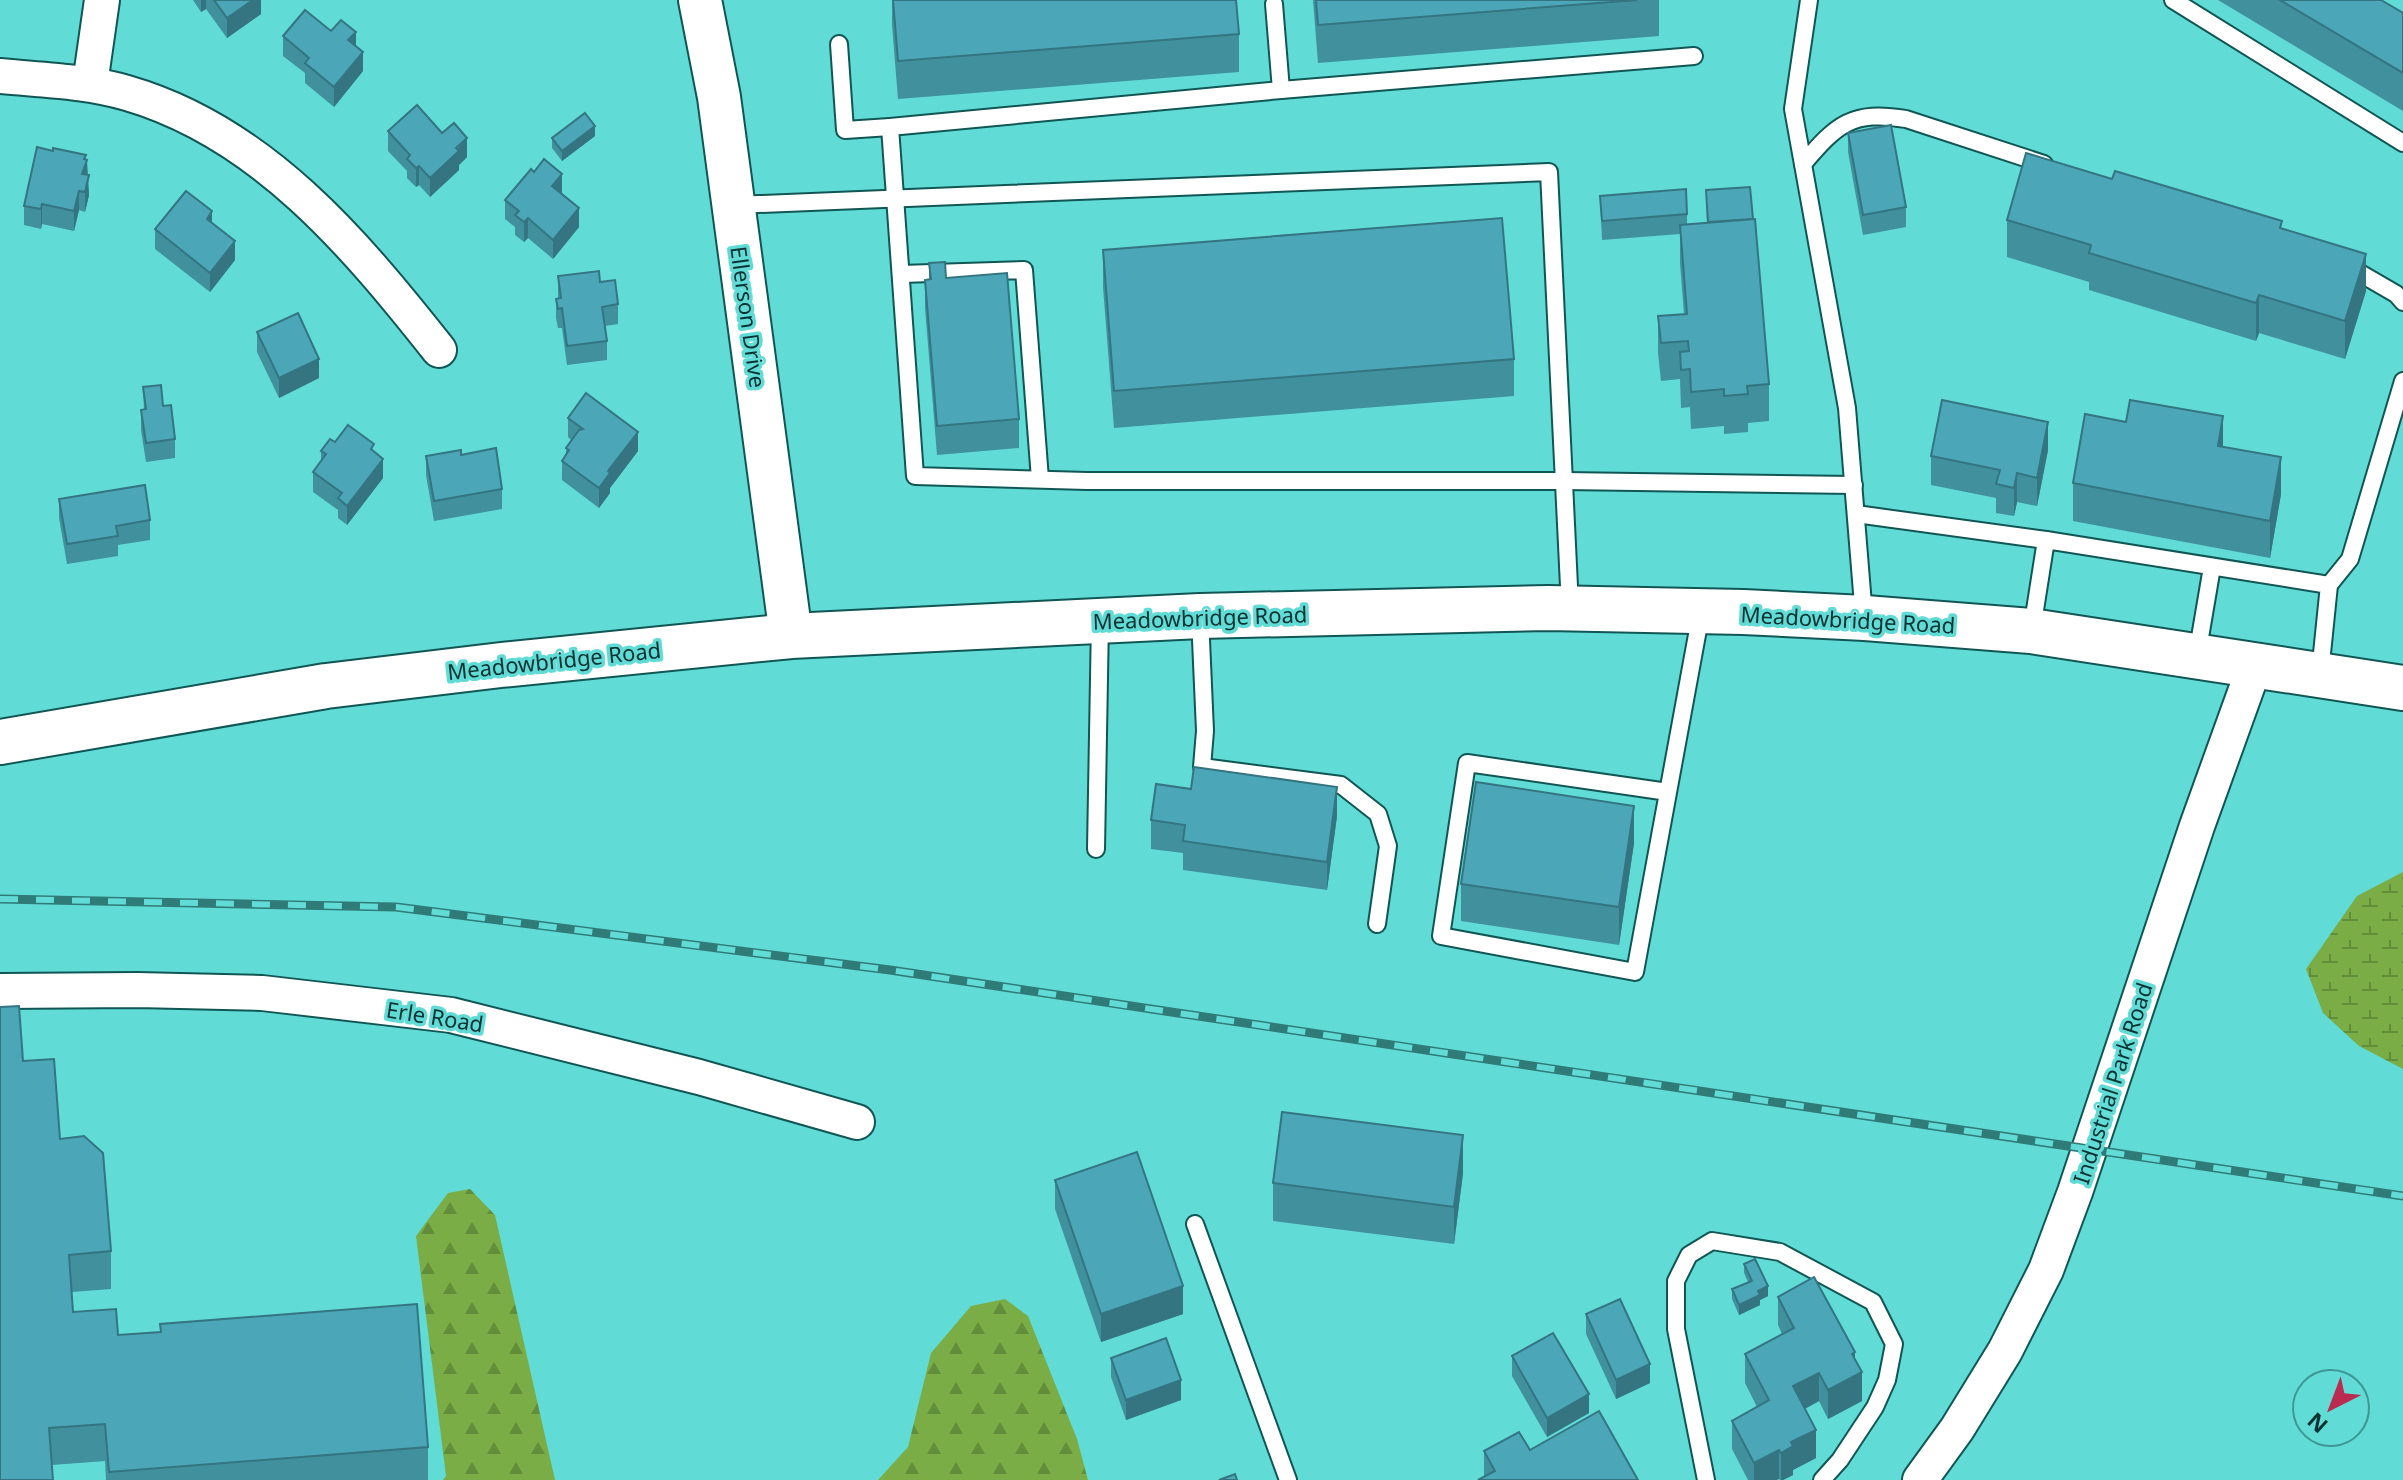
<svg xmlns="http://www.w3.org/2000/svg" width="2403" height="1480" font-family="'Noto Sans',sans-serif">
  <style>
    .forest { fill: url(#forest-firs) }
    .wetland { fill: url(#wetland-marsh) }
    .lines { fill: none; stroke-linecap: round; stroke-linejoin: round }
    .service-casing { stroke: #105654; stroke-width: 20 }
    .minor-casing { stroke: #105654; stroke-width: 38 }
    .tertiary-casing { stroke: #105654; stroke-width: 46 }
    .secondary-casing { stroke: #105654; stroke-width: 48 }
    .service { stroke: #fff; stroke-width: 16 }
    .minor { stroke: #fff; stroke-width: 34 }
    .tertiary { stroke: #fff; stroke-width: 42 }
    .secondary { stroke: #fff; stroke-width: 44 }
    .rail-casing { stroke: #2f7b78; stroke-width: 9 }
    .rail { stroke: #61dbd6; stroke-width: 6; stroke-dasharray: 18; stroke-linecap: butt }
    .wall { fill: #40909e }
    .shaded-wall { fill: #347581 }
    .building { fill: #4ba7b8; stroke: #347581; stroke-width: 2 }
    .labels { text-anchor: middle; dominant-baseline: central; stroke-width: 7; stroke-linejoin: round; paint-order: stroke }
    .street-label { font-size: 22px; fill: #093231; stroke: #61dbd6 }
  </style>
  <defs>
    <pattern id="forest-firs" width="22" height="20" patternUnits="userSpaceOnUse" patternTransform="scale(2)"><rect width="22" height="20" fill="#7aad46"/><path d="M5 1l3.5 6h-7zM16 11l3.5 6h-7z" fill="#628d3b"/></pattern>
    <pattern id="wetland-marsh" width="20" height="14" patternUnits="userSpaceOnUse" patternTransform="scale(2)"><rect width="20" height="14" fill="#7aad46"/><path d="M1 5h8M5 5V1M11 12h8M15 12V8" fill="none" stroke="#628d3b"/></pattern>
  </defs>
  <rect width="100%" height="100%" fill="#61dbd6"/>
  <g class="forest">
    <polygon points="470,1189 495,1215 555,1480 443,1480 446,1476 416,1236 448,1193"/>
    <polygon points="1005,1299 1028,1316 1077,1439 1088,1480 878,1480 908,1447 931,1353 971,1306"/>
  </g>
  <polygon class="wetland" points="2403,872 2403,1069 2359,1046 2323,1013 2306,969 2357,896"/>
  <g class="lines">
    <defs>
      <g id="service">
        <polyline points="1809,0 1793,109 1847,408 1864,617"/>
        <polyline points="2173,0 2403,143"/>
        <polyline points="1274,4 1281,90"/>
        <polyline points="839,44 845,130 890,127"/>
        <polyline points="1694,56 1281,90 890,127 915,476 1087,481 1564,481 1854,485"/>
        <path d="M1803,164C1837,124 1852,110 1906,119L2044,164"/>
        <polyline points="735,205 1549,172 1570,607"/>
        <polyline points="2346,265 2396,294 2403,302"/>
        <polyline points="901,274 1024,270 1040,479"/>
        <polyline points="1856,514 2046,540"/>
        <polyline points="2329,585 2350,559 2403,381"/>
        <polyline points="1200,617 1205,731 1202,767 1341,785 1378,814 1388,846 1377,924"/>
        <polyline points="2032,629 2046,540 2329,585 2320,673"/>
        <polyline points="2197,655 2212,567"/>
        <polyline points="1668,792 1467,763 1441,936 1635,972 1701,613"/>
        <polyline points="1096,849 1100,621"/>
        <polyline points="1195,1224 1288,1480"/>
        <polyline points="1706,1480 1676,1329 1676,1281 1689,1255 1712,1241 1780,1252 1873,1302 1894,1344 1887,1380 1875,1407 1840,1460 1822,1480"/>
      </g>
      <g id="minor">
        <path d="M0,76C42,80 86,81 127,93C262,132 355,244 439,350"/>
        <polyline points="90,84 102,0"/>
        <polyline points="0,991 137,990 262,993 451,1015 699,1077 857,1122"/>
        <polyline points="1920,1480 1957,1429 2005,1351 2046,1270 2075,1192 2197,826 2255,665"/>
      </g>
      <polyline id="tertiary" points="700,0 719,97 791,636"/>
      <polyline id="secondary" points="0,742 326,686 501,665 791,636 1200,616 1548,608 1743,612 1865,618 2031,631 2403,688"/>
    </defs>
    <use href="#service" class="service-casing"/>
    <use href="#minor" class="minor-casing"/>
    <use href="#tertiary" class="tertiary-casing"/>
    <use href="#secondary" class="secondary-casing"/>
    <use href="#service" class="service"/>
    <use href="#minor" class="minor"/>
    <use href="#tertiary" class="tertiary"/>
    <use href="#secondary" class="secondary"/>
    <defs>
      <polyline id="rail" points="0,899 396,907 890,970 2403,1196"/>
    </defs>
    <use href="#rail" class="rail-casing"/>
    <use href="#rail" class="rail"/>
  </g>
  <g class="wall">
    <polygon points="193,0 261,0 261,14 227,38 206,9 201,12"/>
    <polygon points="892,0 1236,0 1239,34 1239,72 898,99 892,25"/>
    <polygon points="1313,0 1659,0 1659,36 1318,63"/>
    <polygon points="2218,0 2381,0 2403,13 2403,111"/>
    <polygon points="331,31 356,46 363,71 334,107 305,83 305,73 283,56 283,36"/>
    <polygon points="388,131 442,133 467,157 459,165 459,170 430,197 419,185 416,187 407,178 407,171 388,151"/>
    <polygon points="1848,133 1906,207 1906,227 1863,235 1848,152"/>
    <polygon points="595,136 562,161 552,148 552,138"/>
    <polygon points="86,160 89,195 85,212 79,210 74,231 42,224 41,229 24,225 24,206"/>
    <polygon points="1706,190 1753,219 1769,384 1769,421 1748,423 1748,432 1724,434 1724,426 1691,429 1690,407 1681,408 1680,379 1661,381 1658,353 1658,316 1684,314 1680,263 1680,234 1602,240 1600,196 1687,214 1687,225 1707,223"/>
    <polygon points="562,193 579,227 553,259 528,238 524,242 515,235 515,227 505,219 505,200"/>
    <polygon points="2007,220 2282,228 2366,291 2345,359 2259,333 2256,341 2089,290 2089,282 2007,257"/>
    <polygon points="155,229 235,260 210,292 155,249"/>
    <polygon points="1103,250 1514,359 1514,396 1114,428 1103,287"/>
    <polygon points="929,263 946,278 1019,419 1019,448 937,455 925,308 925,280 929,279"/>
    <polygon points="558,276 618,304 618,324 605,326 607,341 607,360 567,365 562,328 558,328 556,318 556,299 558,298"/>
    <polygon points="257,332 319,378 279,398 257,352"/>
    <polygon points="143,387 163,406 175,439 175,458 146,462 141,430 141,410 144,410"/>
    <polygon points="568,418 638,451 610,488 610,493 599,508 562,480 562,461 566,455 566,448 571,440 568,437"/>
    <polygon points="335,442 374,452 383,478 347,525 338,518 338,510 313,492 313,472 321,461 321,451"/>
    <polygon points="2223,447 2281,494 2270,558 2073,521 2073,483"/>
    <polygon points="2048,450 2037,506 2017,502 2014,516 1996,513 1996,498 1931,485 1931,456"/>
    <polygon points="461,455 502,489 502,509 434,521 426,475 426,456"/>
    <polygon points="59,499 150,520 150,540 118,545 118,556 67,564 59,518"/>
    <polygon points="1337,816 1327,890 1183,870 1183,853 1151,849 1151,820"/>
    <polygon points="1634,843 1619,945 1461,921 1461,884"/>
    <polygon points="23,1061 60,1139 111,1251 111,1289 72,1292 73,1312 118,1335 428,1447 428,1480 106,1480 105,1461 52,1465"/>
    <polygon points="1463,1173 1454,1244 1273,1221 1273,1183"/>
    <polygon points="1055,1180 1183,1314 1101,1342 1055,1209"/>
    <polygon points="1744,1264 1768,1296 1760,1300 1760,1305 1739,1315 1732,1299 1732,1289 1748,1282 1744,1273"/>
    <polygon points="1778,1297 1855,1359 1862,1401 1828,1419 1819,1401 1805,1409 1816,1458 1793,1470 1793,1475 1783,1480 1780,1480 1779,1479 1776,1480 1748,1480 1732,1449 1732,1421 1757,1407 1745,1383 1745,1354 1782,1334 1778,1325"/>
    <polygon points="1586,1314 1650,1383 1616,1399 1586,1334"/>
    <polygon points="1512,1356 1589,1413 1547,1437 1512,1376"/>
    <polygon points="1111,1358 1181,1400 1126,1420 1111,1377"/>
    <polygon points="1530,1450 1484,1477 1484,1451"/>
  </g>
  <g class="shaded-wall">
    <polygon points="201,0 206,0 206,9 201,12"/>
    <polygon points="253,0 261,0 261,14 227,38 227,18"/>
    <polygon points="356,32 356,51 348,40"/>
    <polygon points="363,52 363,71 334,107 334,87"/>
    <polygon points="595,126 595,136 562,161 562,151"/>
    <polygon points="467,138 467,157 459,165 459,170 430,197 430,178"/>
    <polygon points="86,155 86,165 87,160 89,195 85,212 85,192 87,180 82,193 82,174"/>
    <polygon points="419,166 419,185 416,187 416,168"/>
    <polygon points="562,174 562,193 552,206 552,186"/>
    <polygon points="79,191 79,210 74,231 74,211"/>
    <polygon points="42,204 42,224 41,229 41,209"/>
    <polygon points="579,208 579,227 553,259 553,240"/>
    <polygon points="212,211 212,231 207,219"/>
    <polygon points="528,218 528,238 524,242 524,222"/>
    <polygon points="235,241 235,260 210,292 210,273"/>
    <polygon points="2366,254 2366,291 2345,359 2345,321"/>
    <polygon points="2259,295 2259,333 2256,341 2256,303"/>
    <polygon points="319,359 319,378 279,398 279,378"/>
    <polygon points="2223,416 2223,454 2218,446"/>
    <polygon points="2048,422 2048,450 2037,506 2037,478"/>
    <polygon points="638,432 638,451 610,488 610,493 599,508 599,488 608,471"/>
    <polygon points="2281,457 2281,494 2270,558 2270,521"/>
    <polygon points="383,459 383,478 347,525 347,506"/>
    <polygon points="2017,473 2017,502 2014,516 2014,488"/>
    <polygon points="1337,787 1337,816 1327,890 1327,862"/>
    <polygon points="1634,806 1634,843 1619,945 1619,907"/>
    <polygon points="1463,1135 1463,1173 1454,1244 1454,1207"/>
    <polygon points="1183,1286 1183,1314 1101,1342 1101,1314"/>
    <polygon points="1768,1286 1768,1296 1760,1300 1760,1305 1739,1315 1739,1305 1758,1291"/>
    <polygon points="1855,1352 1855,1376 1862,1372 1862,1401 1828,1419 1828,1390 1852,1354"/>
    <polygon points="1650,1364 1650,1383 1616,1399 1616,1380"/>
    <polygon points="1819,1373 1819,1401 1793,1415 1793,1386"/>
    <polygon points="1181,1380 1181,1400 1126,1420 1126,1400"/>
    <polygon points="1589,1394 1589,1413 1547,1437 1547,1418"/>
    <polygon points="1816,1430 1816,1458 1793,1470 1793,1475 1783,1480 1781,1480 1781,1453 1791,1442"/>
    <polygon points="1779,1450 1779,1479 1776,1480 1754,1480 1754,1463"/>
  </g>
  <g class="building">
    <polygon points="214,0 253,0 227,18"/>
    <polygon points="893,0 1236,0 1239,34 898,61"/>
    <polygon points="1316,0 1637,0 1318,25"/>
    <polygon points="2280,0 2381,0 2403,13 2403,73"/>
    <polygon points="305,10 331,31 341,20 356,32 348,40 363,52 334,87 305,63 309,58 283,36"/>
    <polygon points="417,105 442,133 454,123 467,138 456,148 459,151 430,178 419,166 416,168 407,159 410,155 388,131"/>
    <polygon points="585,113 595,126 562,151 552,138"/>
    <polygon points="1891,125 1906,207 1863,215 1848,133"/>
    <polygon points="37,147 53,151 53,148 86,155 84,159 87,160 82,174 89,175 85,192 79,191 74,211 42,204 41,209 24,206"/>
    <polygon points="2026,153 2112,179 2115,171 2282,221 2280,228 2366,254 2345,321 2259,295 2256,303 2089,253 2091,245 2007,220"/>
    <polygon points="544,159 562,174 552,186 579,208 553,240 528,218 524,222 515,215 519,211 505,200 531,169 534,172"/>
    <polygon points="1750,187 1753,219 1708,222 1706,190"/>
    <polygon points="1686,189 1687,214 1602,221 1600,196"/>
    <polygon points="186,191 212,211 207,219 235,241 210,273 155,229"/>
    <polygon points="1502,218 1514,359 1114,391 1103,250"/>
    <polygon points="1755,219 1769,384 1747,386 1748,394 1724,396 1724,389 1691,392 1690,369 1681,370 1680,352 1689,351 1688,341 1661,343 1658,316 1687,314 1680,225"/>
    <polygon points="945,262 946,278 1007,273 1019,419 937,426 925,280 931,279 929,263"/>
    <polygon points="599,271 600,282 615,280 618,304 602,307 607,341 567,346 562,308 558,309 556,299 561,298 558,276"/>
    <polygon points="298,313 319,359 279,378 257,332"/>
    <polygon points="161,385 163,406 171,405 175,439 146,443 141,410 146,409 143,387"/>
    <polygon points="586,393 638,432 608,471 610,473 599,488 562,461 569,450 566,448 579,430 583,429 568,418"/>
    <polygon points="1942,400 2048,422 2037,478 2017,473 2014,488 1996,484 2000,470 1931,456"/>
    <polygon points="2130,400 2223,416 2218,446 2281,457 2270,521 2073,483 2085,414 2126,422"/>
    <polygon points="348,425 374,444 371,449 383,459 347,506 338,498 342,493 313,472 326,454 321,451 330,439 335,442"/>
    <polygon points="496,448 502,489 434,501 426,456 461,450 461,455"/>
    <polygon points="145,485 150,520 116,526 118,536 67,544 59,499"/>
    <polygon points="1194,767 1337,787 1327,862 1183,841 1185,825 1151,820 1156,784 1191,789"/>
    <polygon points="1476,782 1634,806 1619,907 1461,884"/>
    <polygon points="19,1006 23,1061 54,1059 60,1139 84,1136 103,1153 111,1251 69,1255 73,1312 116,1309 118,1335 161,1332 160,1324 417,1304 428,1447 109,1472 105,1424 49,1428 53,1480 0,1480 0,1007"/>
    <polygon points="1282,1112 1463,1135 1454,1207 1273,1183"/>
    <polygon points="1137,1152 1183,1286 1101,1314 1055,1180"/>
    <polygon points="1755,1259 1768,1286 1758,1291 1760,1295 1739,1305 1732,1289 1752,1281 1744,1264"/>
    <polygon points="1814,1277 1855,1352 1852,1354 1862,1372 1828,1390 1819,1373 1793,1386 1816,1430 1791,1442 1793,1446 1781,1453 1779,1450 1754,1463 1732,1421 1769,1400 1745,1354 1794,1328 1778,1297"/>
    <polygon points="1620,1299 1650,1364 1616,1380 1586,1314"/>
    <polygon points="1553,1333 1589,1394 1547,1418 1512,1356"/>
    <polygon points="1166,1338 1181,1380 1126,1400 1111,1358"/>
    <polygon points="1599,1411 1638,1480 1478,1480 1495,1471 1484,1451 1519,1432 1530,1450"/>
    <polygon points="1235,1474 1237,1480 1219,1480"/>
  </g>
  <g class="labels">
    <g class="street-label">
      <text transform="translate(749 317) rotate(82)">Ellerson Drive</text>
      <text transform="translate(1200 617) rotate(-2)">Meadowbridge Road</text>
      <text transform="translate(1848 619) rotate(3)">Meadowbridge Road</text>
      <text transform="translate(554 660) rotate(-6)">Meadowbridge Road</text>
      <text transform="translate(435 1016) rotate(9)">Erle Road</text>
      <text transform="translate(2112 1083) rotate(-72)">Industrial Park Road</text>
    </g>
  </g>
  <g transform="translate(2331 1408) rotate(222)"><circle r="38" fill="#61dbd6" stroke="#3e9794" stroke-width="2"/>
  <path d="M0-6L14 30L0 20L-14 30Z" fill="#bb2b50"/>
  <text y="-12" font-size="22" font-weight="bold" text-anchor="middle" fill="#093231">N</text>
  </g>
</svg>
